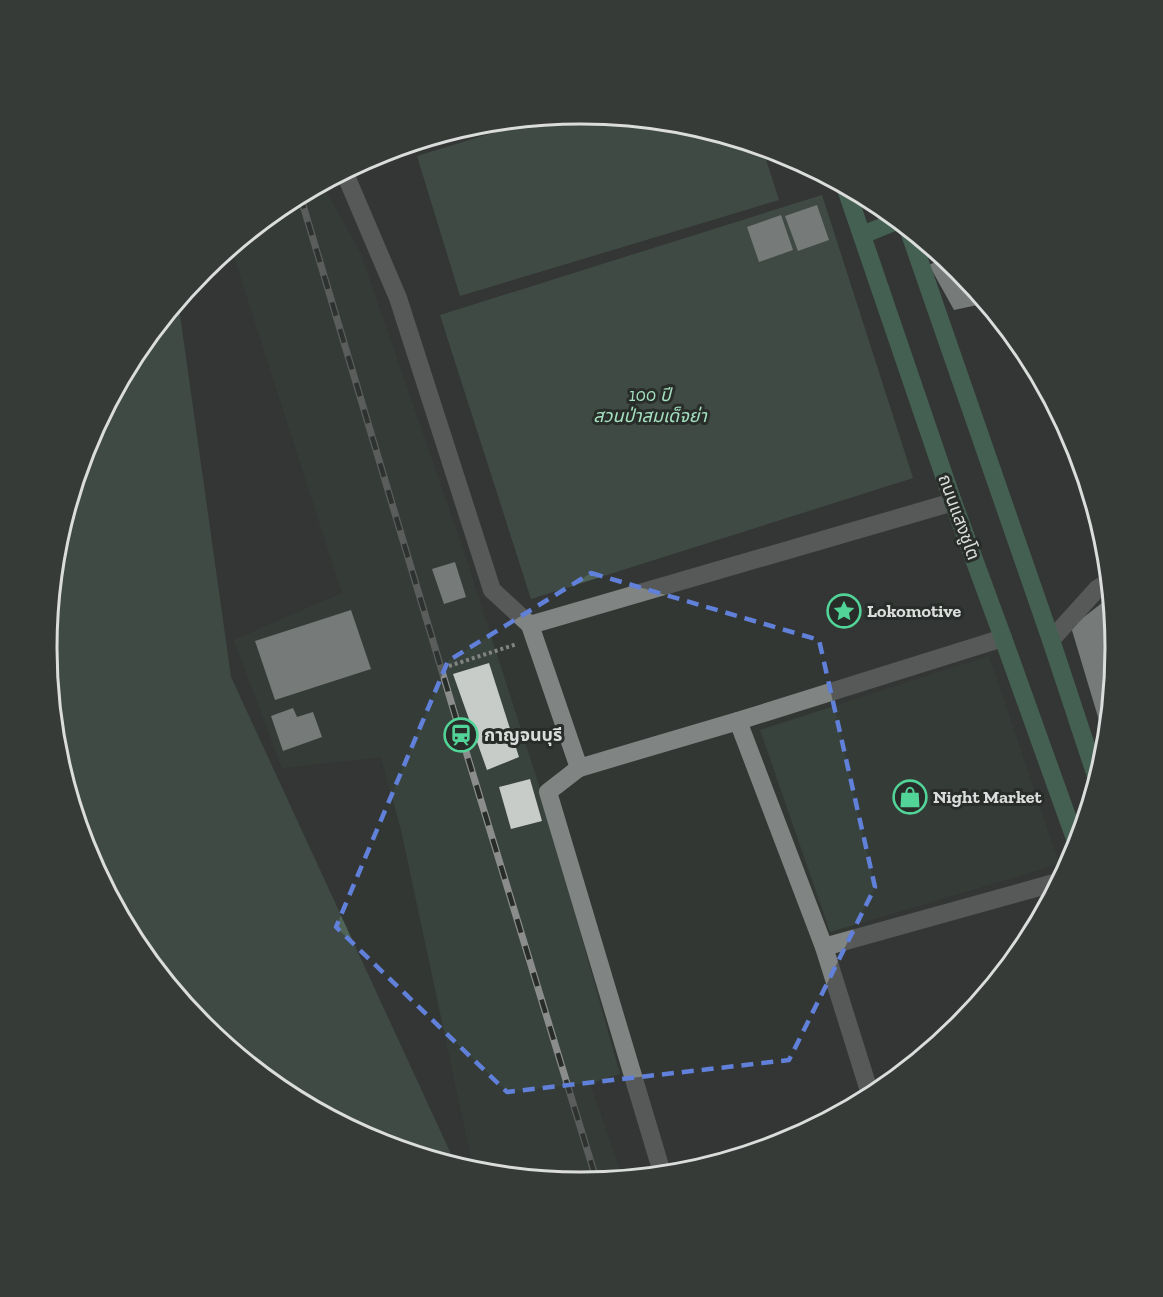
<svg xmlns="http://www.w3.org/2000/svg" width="1163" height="1297" font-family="'Zilla Slab','Noto Sans Thai',serif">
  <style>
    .built { fill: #39433d }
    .green { fill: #4f6357 }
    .building { fill: #c7ccc9 }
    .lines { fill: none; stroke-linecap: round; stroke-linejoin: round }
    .path { stroke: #818482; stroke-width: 4; stroke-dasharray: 3 3; stroke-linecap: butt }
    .minor { stroke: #808482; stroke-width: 18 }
    .major { stroke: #5a9378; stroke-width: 18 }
    .rail-casing { stroke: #8a8d8b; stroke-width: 7 }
    .rail { stroke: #292d2a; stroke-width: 4.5; stroke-dasharray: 14; stroke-linecap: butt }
    .marked { fill: none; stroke: #6080d9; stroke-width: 4.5; stroke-dasharray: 12 8; stroke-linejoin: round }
    .labels { text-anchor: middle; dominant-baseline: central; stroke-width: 6; stroke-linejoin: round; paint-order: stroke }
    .park-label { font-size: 18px; font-style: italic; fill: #a4e0bf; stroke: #292d2a }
    .street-label { font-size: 18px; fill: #dbdddc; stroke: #292d2a }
    .poi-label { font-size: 18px; font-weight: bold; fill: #dbdddc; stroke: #292d2a; text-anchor: start }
    .rim { fill: none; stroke: #dbdddc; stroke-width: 3 }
  </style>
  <rect width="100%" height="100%" fill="#333734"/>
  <g class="built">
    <polygon points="322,184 360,252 464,552 537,779 620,1074 590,1084 623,1179 581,1183 474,1172 401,830 381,757 282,768 234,640 342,593 231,247 285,203"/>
    <polygon points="989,656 1059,864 830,932 760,730"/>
  </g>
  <g class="green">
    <polygon points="582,114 686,124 762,147 779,200 460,296 417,156 544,117"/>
    <polygon points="822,195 913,478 531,599 440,315"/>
    <polygon points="178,301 231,677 457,1167 376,1143 284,1093 203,1027 136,945 87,853 57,753 47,648 57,544 87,443 137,351"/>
  </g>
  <g class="building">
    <polygon points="817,205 829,240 798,251 785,216"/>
    <polygon points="781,215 793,250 759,262 747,227"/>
    <polygon points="941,254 960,270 987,303 954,310 929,265 942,259"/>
    <polygon points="455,562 466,597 444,604 432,569"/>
    <polygon points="1111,596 1116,649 1108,737 1104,737 1071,627"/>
    <polygon points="351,610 371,669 275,700 255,641"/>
    <polygon points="489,663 519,757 487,770 453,674"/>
    <polygon points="293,708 297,717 313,712 322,737 283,751 271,716"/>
    <polygon points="530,779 542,821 511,829 499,787"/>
  </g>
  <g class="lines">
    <polyline class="path" points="449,666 517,644"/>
    <g class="minor">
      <polyline points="345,171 349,183 398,298 492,590 530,625"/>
      <polyline points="953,502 530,625 579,768 738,721 1003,638"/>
      <polyline points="1051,640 1097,589 1110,581"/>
      <polyline points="738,721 824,947 871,1097"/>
      <polyline points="579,768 548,792 663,1176"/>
      <polyline points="824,947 1061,881"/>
    </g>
    <g class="major">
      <polyline points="845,186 953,502 1003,638 1078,847"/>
      <polyline points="908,228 1051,640 1098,782"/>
      <polyline points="862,235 899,220"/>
    </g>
    <defs>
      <polyline id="rail" points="300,195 461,735 597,1182"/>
    </defs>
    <use href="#rail" class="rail-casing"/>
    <use href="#rail" class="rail"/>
  </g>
  <path d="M0 0H1163V1297H0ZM591,573L819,640L875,887L789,1060L507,1092L336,927L448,661Z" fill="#333734" fill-opacity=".55" fill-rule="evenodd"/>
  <path class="marked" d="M591,573L819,640L875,887L789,1060L507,1092L336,927L448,661Z"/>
  <defs>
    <symbol id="sight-ring" viewBox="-11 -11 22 22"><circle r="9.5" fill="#292d2a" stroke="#52d397" stroke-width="1.5"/><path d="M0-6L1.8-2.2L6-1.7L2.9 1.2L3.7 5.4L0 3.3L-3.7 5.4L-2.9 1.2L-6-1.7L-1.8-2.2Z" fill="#52d397"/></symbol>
    <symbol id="station-ring" viewBox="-11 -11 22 22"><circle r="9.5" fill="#292d2a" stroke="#52d397" stroke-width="1.5"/><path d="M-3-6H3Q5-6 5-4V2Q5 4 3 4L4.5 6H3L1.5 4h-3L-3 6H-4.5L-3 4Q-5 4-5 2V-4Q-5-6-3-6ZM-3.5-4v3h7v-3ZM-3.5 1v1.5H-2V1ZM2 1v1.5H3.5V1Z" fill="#52d397"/></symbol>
    <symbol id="shop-ring" viewBox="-11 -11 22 22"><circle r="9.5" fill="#292d2a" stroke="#52d397" stroke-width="1.5"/><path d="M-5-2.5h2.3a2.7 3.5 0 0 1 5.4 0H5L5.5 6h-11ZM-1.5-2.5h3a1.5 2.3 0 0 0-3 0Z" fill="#52d397"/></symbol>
  </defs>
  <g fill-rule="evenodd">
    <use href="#sight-ring" x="825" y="592" width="38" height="38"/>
    <use href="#station-ring" x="442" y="716" width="38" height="38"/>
    <use href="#shop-ring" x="891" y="778" width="38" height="38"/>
  </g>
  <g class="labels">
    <g class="park-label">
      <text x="650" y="395">100 ปี<tspan x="650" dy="21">สวนป่าสมเด็จย่า</tspan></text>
    </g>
    <g class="street-label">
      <text transform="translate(959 517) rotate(70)">ถนนแสงชูโต</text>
    </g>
    <g class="poi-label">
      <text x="867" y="611">Lokomotive</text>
      <text x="484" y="735">กาญจนบุรี</text>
      <text x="933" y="797">Night Market</text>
    </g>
  </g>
  <path d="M0 0H1163V1297H0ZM57 648a524 524 0 1 1 1048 0a524 524 0 1 1-1048 0Z" fill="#373b38" fill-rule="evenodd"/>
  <path class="rim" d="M57 648a524 524 0 1 1 1048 0a524 524 0 1 1-1048 0Z"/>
</svg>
